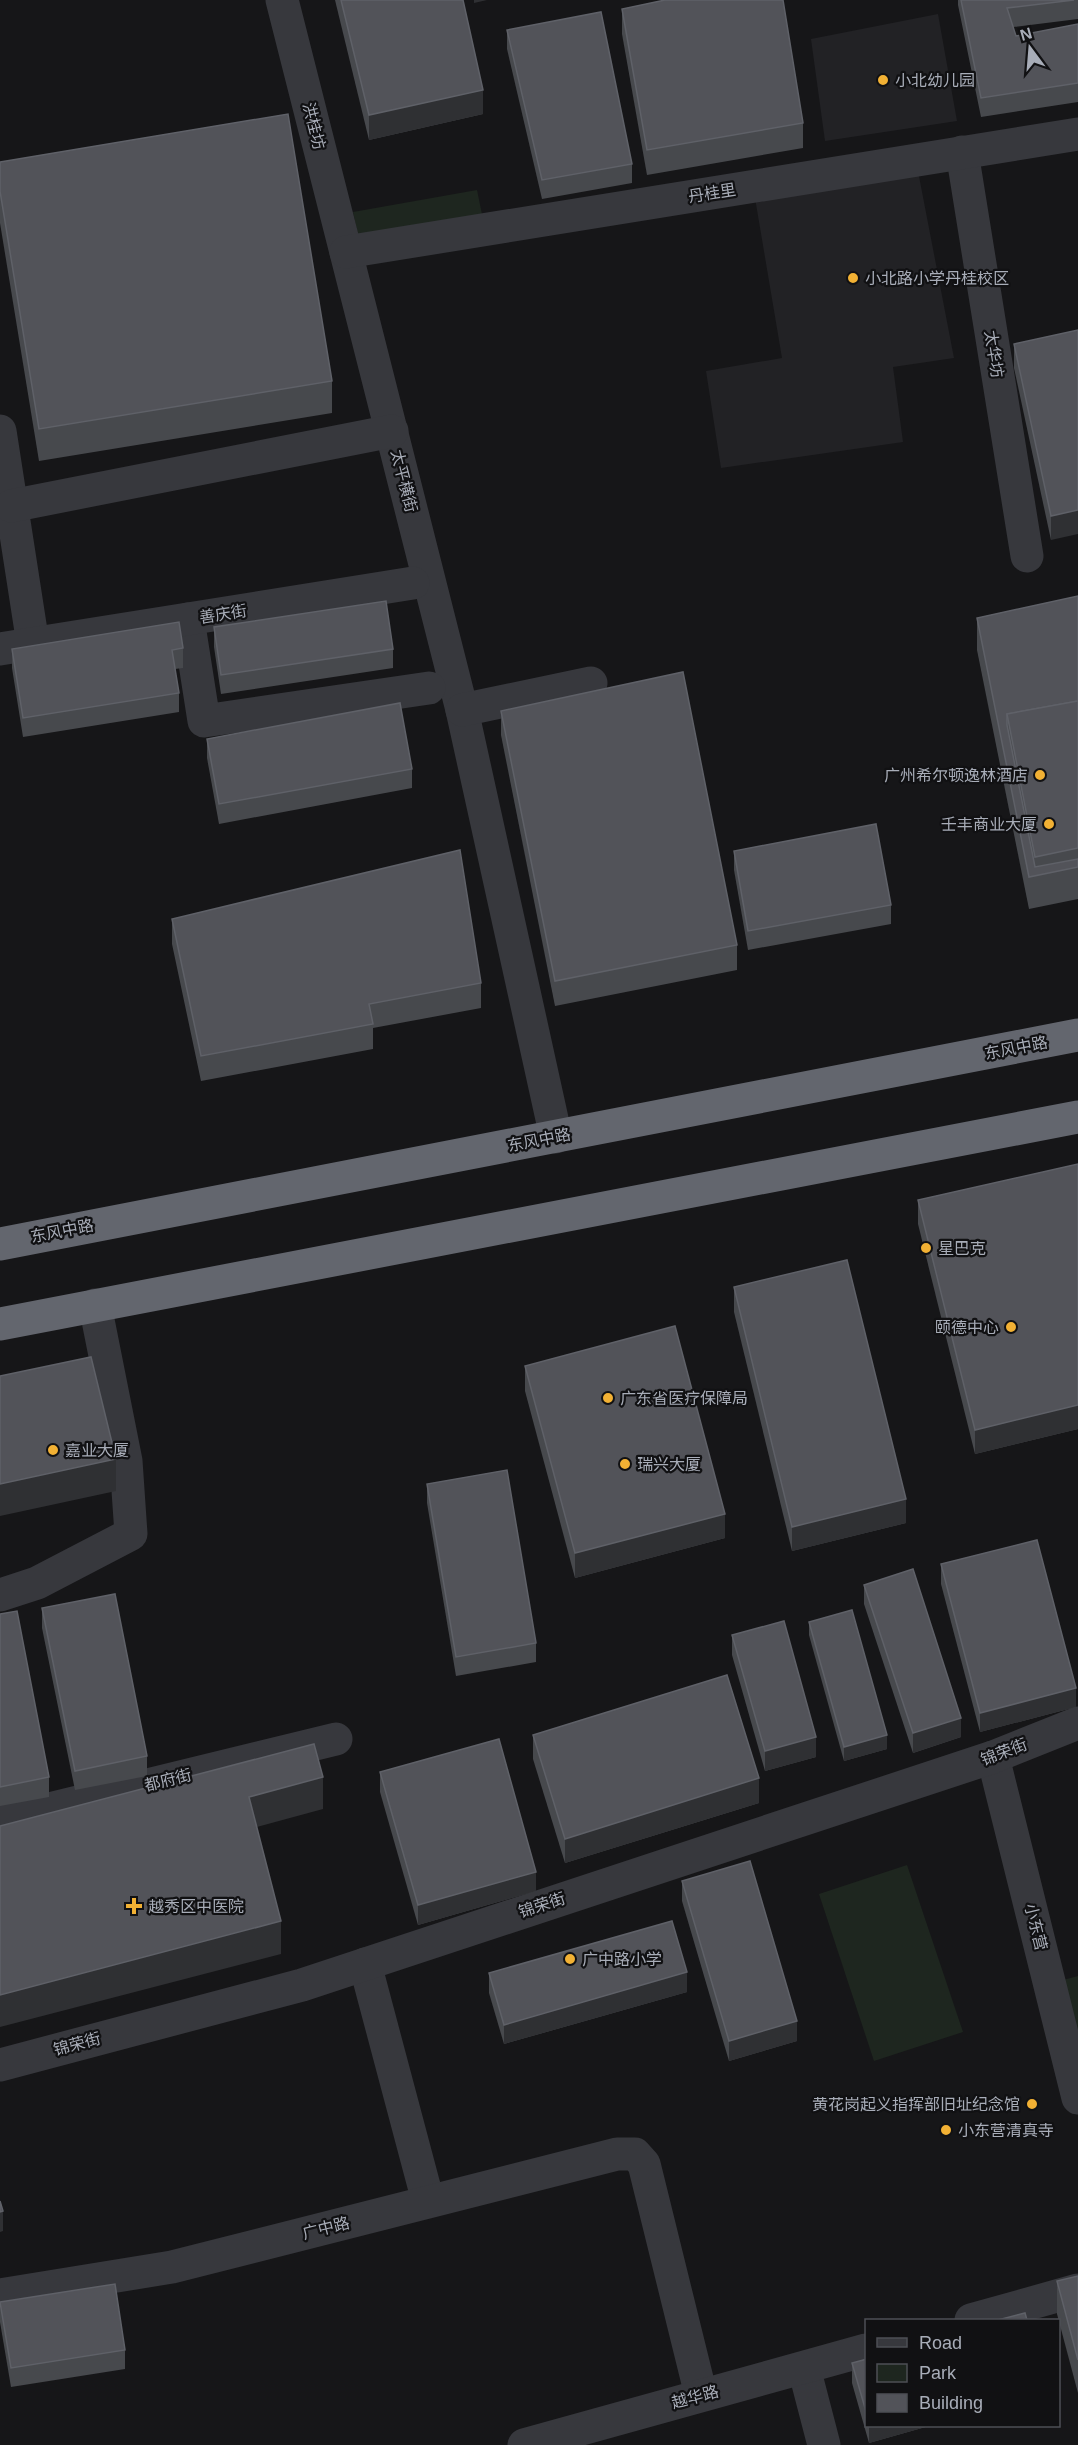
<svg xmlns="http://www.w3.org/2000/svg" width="1078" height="2445" font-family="Helvetica,'Noto Sans SC',sans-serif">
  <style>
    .built { fill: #222225 }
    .green { fill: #1e261f }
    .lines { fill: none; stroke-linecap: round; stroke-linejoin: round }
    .minor { stroke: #37383d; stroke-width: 33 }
    .highway { stroke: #63666e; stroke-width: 33 }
    .wall { fill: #47494d }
    .shaded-wall { fill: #2f3033 }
    .building { fill: #525359; stroke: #5f6168; stroke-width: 1.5 }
    .poi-dot { fill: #f2b134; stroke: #111113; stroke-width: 2 }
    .labels { text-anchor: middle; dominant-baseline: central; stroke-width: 4.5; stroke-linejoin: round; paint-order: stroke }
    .poi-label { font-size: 16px; fill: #a8adb8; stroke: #111113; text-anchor: start }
    .street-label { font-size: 16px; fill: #a8adb8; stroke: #111113 }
  </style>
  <rect width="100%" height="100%" fill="#161618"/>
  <g class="built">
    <polygon points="938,14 957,121 825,141 811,39"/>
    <polygon points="918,171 954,358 893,367 903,442 721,468 706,371 782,358 755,198"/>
  </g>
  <g class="green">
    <polygon points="477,190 484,224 360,244 353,212"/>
    <polygon points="907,1865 963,2032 874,2061 819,1894"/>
    <polygon points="1078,1976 1078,2042 1063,1980"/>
  </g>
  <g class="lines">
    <g class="minor">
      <polyline points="282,0 462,710 556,1137"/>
      <polyline points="962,152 1027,556"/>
      <polyline points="346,252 1078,134"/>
      <polyline points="0,431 33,644"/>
      <polyline points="11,506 392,431"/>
      <polyline points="188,619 204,721 429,688"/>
      <polyline points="0,649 413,583"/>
      <polyline points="462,710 591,683"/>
      <polyline points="0,1595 37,1583 131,1534 126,1461 95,1305"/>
      <polyline points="993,1757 1078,2098"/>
      <polyline points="0,1821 336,1739"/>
      <polyline points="365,1964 428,2201"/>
      <polyline points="0,2065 302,1985 993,1757 1078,1723"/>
      <polyline points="0,2295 172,2267 617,2154 635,2154 644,2164 701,2395"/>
      <polyline points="971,2320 1078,2290"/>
      <polyline points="804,2368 824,2445"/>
      <polyline points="524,2445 866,2350"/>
    </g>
    <g class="highway">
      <polyline points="0,1244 1078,1035"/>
      <polyline points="0,1324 1078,1117"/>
    </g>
  </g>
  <g class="wall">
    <polygon points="335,0 463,0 483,114 369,140"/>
    <polygon points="958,0 1078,0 1078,19 1013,27 1016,36 1078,24 1078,102 981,117 958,5"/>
    <polygon points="622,9 803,123 803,148 647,175 622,34"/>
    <polygon points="507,30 632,164 632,183 542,199 507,49"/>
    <polygon points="0,162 332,381 332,413 39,461 0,223"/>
    <polygon points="1078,330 1051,540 1014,368 1014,344"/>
    <polygon points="1078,596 1078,899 1029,909 977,650 977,618"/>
    <polygon points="214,627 393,649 393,668 221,694 214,647"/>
    <polygon points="183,648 183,668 175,669 179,693 179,712 23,737 12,668 12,649"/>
    <polygon points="501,711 737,945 737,970 555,1006 501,735"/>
    <polygon points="207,739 412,769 412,788 219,824 207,758"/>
    <polygon points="734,851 891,905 891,924 748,950 734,870"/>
    <polygon points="172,919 481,983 481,1008 373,1028 373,1049 201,1081 172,944"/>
    <polygon points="1078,1164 1078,1429 975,1454 918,1224 918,1200"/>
    <polygon points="734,1287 906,1523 792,1551 734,1312"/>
    <polygon points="525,1366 725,1538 575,1578 525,1391"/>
    <polygon points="427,1484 536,1643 536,1662 456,1676 427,1503"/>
    <polygon points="941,1564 1076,1707 980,1732 941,1584"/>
    <polygon points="864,1585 961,1737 913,1753 864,1604"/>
    <polygon points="42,1608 147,1756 147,1776 75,1790 42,1628"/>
    <polygon points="0,1614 49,1777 49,1797 0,1806"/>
    <polygon points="809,1622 887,1749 844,1761 809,1635"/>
    <polygon points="732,1635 816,1757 765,1771 732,1655"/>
    <polygon points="533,1735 759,1803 565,1863 533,1759"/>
    <polygon points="380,1772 536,1891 418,1925 380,1792"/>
    <polygon points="682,1881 797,2041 729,2061 682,1901"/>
    <polygon points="489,1973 687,1992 504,2044 489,1993"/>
    <polygon points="1078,2276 1078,2393 1057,2314 1057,2281"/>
    <polygon points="0,2302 125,2350 125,2369 11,2387 0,2322"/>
    <polygon points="867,2359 867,2426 929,2426 869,2443 852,2383 852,2363"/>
  </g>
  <g class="shaded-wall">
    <polygon points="474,0 487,0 474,3"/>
    <polygon points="483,90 483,114 369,140 369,115"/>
    <polygon points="1078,510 1078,534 1051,540 1051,516"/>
    <polygon points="1078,1405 1078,1429 975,1454 975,1430"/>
    <polygon points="116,1459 116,1491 0,1516 0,1484"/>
    <polygon points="906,1499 906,1523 792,1551 792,1527"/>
    <polygon points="725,1514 725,1538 575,1578 575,1553"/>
    <polygon points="1076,1688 1076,1707 980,1732 980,1713"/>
    <polygon points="961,1718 961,1737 913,1753 913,1733"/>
    <polygon points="887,1735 887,1749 844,1761 844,1747"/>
    <polygon points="816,1737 816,1757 765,1771 765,1751"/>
    <polygon points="323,1777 323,1809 249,1829 249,1797"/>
    <polygon points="759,1778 759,1803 565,1863 565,1839"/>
    <polygon points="536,1872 536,1891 418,1925 418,1905"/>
    <polygon points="281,1921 281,1954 0,2027 0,1995"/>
    <polygon points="687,1972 687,1992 504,2044 504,2025"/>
    <polygon points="797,2021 797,2041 729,2061 729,2041"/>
    <polygon points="3,2211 3,2231 0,2232 0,2212"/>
    <polygon points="869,2426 929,2426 869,2443"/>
  </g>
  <g class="building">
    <polygon points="341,0 463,0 483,90 369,115"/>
    <polygon points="665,0 783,0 803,123 647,150 622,9"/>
    <polygon points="961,0 1074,0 1007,8 1016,36 1078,24 1078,83 981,98"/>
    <polygon points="601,12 632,164 542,180 507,30"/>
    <polygon points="288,114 332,381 39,429 0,191 0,162"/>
    <polygon points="1078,330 1078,510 1051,516 1014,344"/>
    <polygon points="1078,596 1078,701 1007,714 1007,725 1035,867 1078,859 1078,867 1029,877 977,618"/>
    <polygon points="386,601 393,649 221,675 214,627"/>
    <polygon points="179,622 183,648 172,650 179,693 23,718 12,649"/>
    <polygon points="683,672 737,945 555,981 501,711"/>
    <polygon points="1078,701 1078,848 1035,857 1007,714"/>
    <polygon points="400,703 412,769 219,804 207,739"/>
    <polygon points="876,824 891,905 748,931 734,851"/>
    <polygon points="460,850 481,983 369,1004 373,1024 201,1056 172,919"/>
    <polygon points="1078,1164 1078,1405 975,1430 918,1200"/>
    <polygon points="847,1260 906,1499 792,1527 734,1287"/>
    <polygon points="675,1326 725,1514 575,1553 525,1366"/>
    <polygon points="91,1357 116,1459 0,1484 0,1376"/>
    <polygon points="507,1470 536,1643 456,1657 427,1484"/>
    <polygon points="1037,1540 1076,1688 980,1713 941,1564"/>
    <polygon points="913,1569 961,1718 913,1733 864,1585"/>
    <polygon points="115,1594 147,1756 75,1771 42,1608"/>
    <polygon points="852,1610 887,1735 844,1747 809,1622"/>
    <polygon points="17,1611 49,1777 0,1787 0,1614"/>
    <polygon points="784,1621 816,1737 765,1751 732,1635"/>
    <polygon points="727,1675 759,1778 565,1839 533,1735"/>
    <polygon points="499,1739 536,1872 418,1905 380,1772"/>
    <polygon points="314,1744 323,1777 249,1797 281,1921 0,1995 0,1826"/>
    <polygon points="750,1861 797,2021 729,2041 682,1881"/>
    <polygon points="672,1921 687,1972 504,2025 489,1973"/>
    <polygon points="0,2201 3,2211 0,2212"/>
    <polygon points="1078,2276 1078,2360 1057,2281"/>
    <polygon points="115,2284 125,2350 11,2368 0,2302"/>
    <polygon points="1025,2313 1027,2320 998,2320"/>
    <polygon points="867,2359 867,2415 852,2363"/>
  </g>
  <g class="poi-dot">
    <circle cx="883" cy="80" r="6"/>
    <circle cx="853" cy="278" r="6"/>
    <circle cx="1040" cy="775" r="6"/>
    <circle cx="1049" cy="824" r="6"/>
    <circle cx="926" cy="1248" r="6"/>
    <circle cx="1011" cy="1327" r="6"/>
    <circle cx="608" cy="1398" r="6"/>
    <circle cx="53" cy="1450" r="6"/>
    <circle cx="625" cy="1464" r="6"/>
    <path d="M131 1897h6v6h6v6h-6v6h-6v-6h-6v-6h6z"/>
    <circle cx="570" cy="1959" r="6"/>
    <circle cx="1032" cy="2104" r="6"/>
    <circle cx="946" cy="2130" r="6"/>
  </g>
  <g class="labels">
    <g class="poi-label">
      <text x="895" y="80">小北幼儿园</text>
      <text x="865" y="278">小北路小学丹桂校区</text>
      <text x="1028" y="775" text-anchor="end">广州希尔顿逸林酒店</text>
      <text x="1037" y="824" text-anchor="end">壬丰商业大厦</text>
      <text x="938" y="1248">星巴克</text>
      <text x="999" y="1327" text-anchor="end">颐德中心</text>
      <text x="620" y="1398">广东省医疗保障局</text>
      <text x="65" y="1450">嘉业大厦</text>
      <text x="637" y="1464">瑞兴大厦</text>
      <text x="148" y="1906">越秀区中医院</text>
      <text x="582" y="1959">广中路小学</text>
      <text x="1020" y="2104" text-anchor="end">黄花岗起义指挥部旧址纪念馆</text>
      <text x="958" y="2130">小东营清真寺</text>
    </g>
    <g class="street-label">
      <text transform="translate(314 126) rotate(76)">洪桂坊</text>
      <text transform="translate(712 193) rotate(-9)">丹桂里</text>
      <text transform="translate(994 354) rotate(81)">太华坊</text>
      <text transform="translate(404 481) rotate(76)">太平横街</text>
      <text transform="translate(223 614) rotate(-9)">善庆街</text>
      <text transform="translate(1016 1048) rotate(-11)">东风中路</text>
      <text transform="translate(539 1140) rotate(-11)">东风中路</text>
      <text transform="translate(62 1231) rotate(-11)">东风中路</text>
      <text transform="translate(1004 1752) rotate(-21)">锦荣街</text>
      <text transform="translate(168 1780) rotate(-14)">都府街</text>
      <text transform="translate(542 1905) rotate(-18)">锦荣街</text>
      <text transform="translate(1036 1927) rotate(76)">小东营</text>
      <text transform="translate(77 2044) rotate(-15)">锦荣街</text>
      <text transform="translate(326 2228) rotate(-14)">广中路</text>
      <text transform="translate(695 2397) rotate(-15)">越华路</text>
    </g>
  </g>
  <rect x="865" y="2319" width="195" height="108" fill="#111113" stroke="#4d4f55" stroke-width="1.5"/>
  <rect x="877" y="2338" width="30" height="9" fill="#37383d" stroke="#4d4f55" stroke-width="1.5"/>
  <text x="919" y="2349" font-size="18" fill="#a8adb8">Road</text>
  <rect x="877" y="2364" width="30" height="18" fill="#1e261f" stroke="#4d4f55" stroke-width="1.5"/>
  <text x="919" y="2379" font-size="18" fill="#a8adb8">Park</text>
  <rect x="877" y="2394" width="30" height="18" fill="#525359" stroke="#4d4f55" stroke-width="1.5"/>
  <text x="919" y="2409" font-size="18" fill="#a8adb8">Building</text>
  <g transform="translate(1030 48) rotate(344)" stroke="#111113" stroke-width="4.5" paint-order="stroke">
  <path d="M0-4.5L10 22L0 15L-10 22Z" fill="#a8adb8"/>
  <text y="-9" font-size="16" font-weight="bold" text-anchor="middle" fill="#a8adb8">N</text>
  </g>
</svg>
